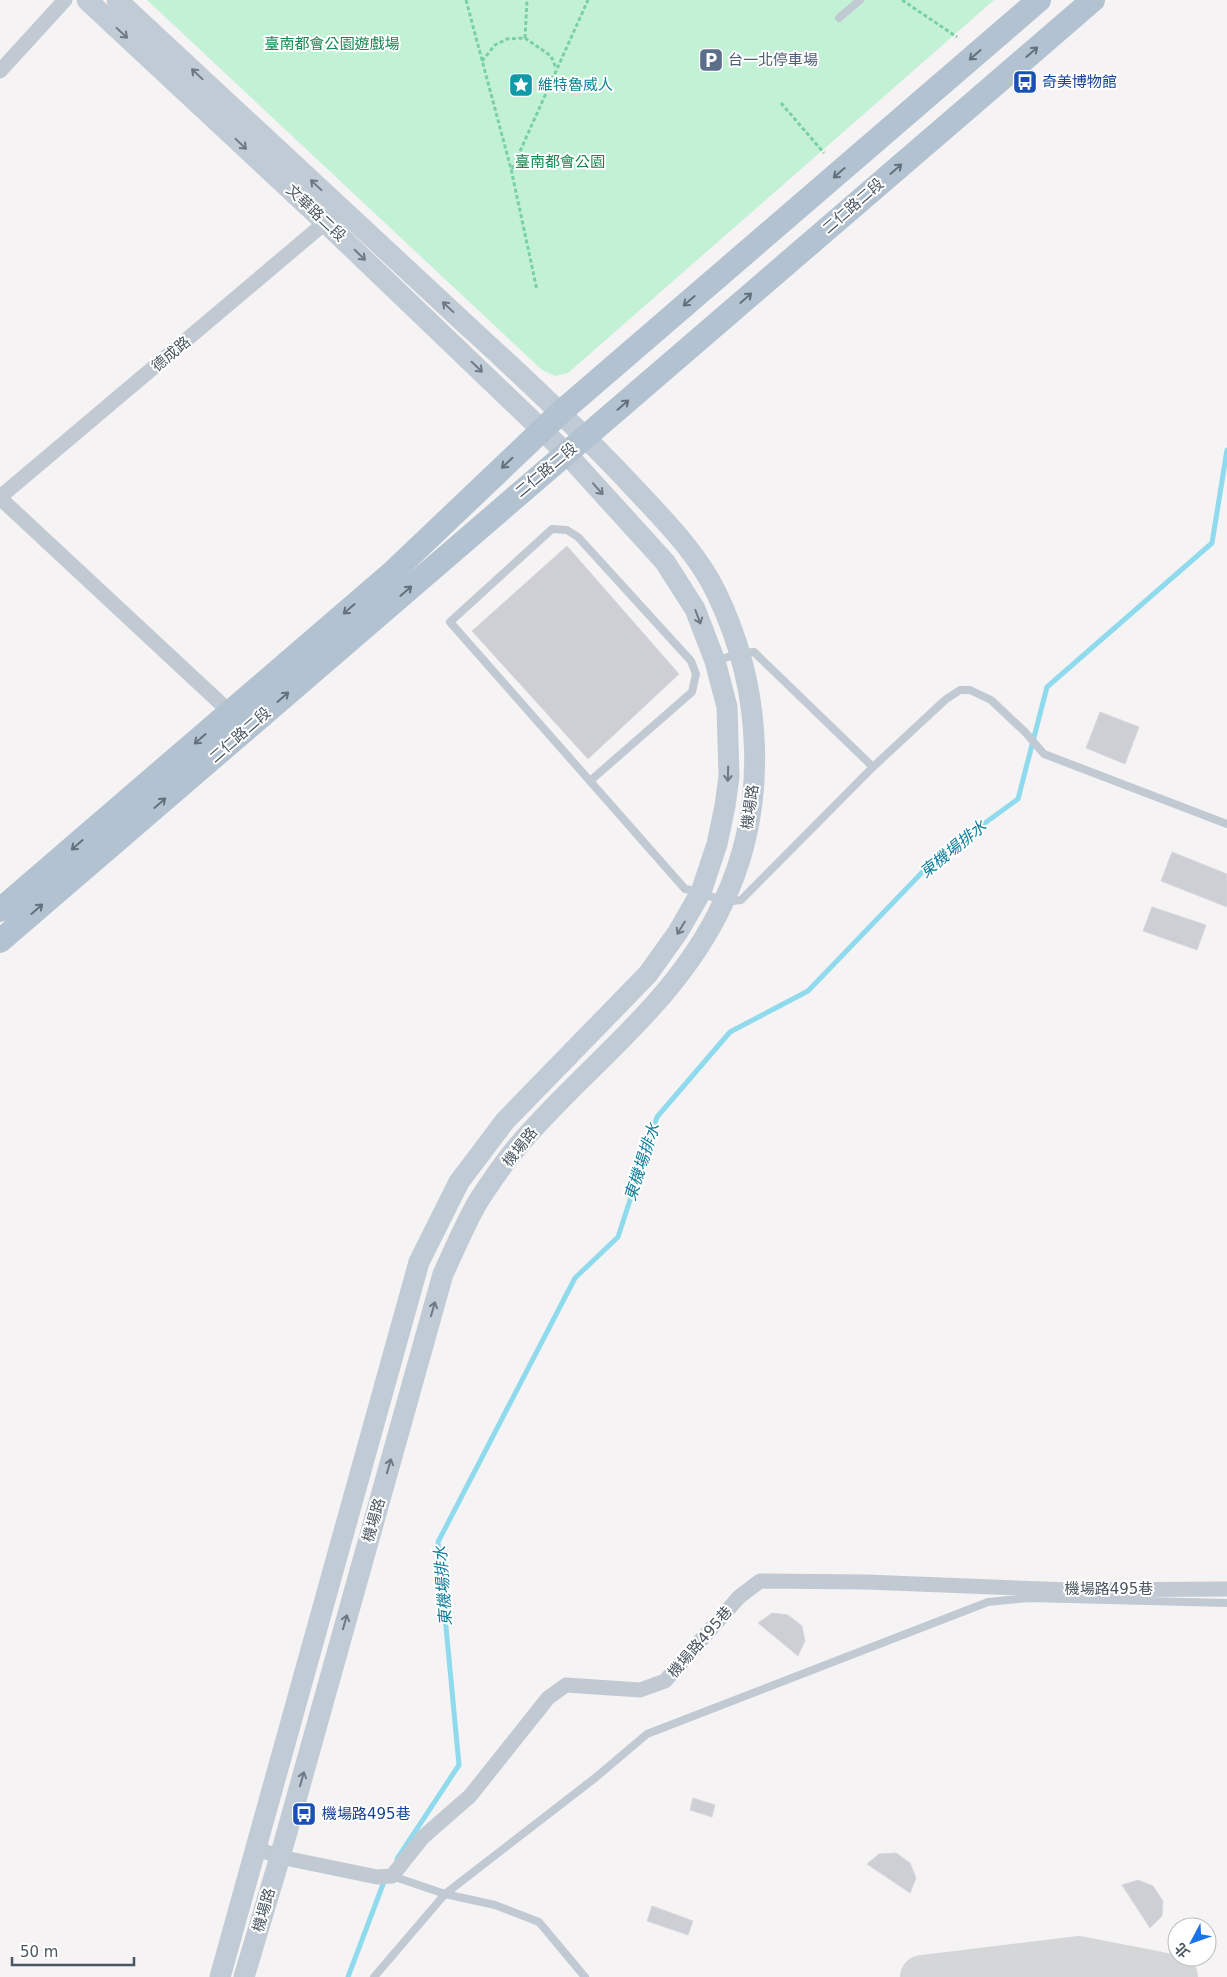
<svg xmlns="http://www.w3.org/2000/svg" width="1227" height="1977" font-family="'DejaVu Sans','Noto Sans TC',sans-serif">
  <style>
    .green { fill: #c3f1d5 }
    .lines { fill: none; stroke-linecap: round; stroke-linejoin: round }
    .stream { stroke: #90daee; stroke-width: 5 }
    .taxiway { stroke: #d5d6d8; stroke-width: 44 }
    .building { fill: #cdcfd5; stroke: #d7d9de }
    .path { stroke: #7ad0a6; stroke-width: 3; stroke-dasharray: 4 2.5; stroke-linecap: butt }
    .lane { stroke: #c1cad2; stroke-width: 8 }
    .street { stroke: #c1cad2; stroke-width: 15 }
    .secondary { stroke: #c1cbd6; stroke-width: 21 }
    .primary { stroke: #b3c2d1; stroke-width: 24 }
    .oneway { stroke: #6e7984 }
    .oneway2 { stroke: #64717d }
    .labels { text-anchor: middle; dominant-baseline: central; stroke-width: 4; stroke-linejoin: round; paint-order: stroke }
    .park-label { font-size: 15px; fill: #17864f; stroke: #fff }
    .service-label { font-size: 15px; fill: #4e5e75; stroke: #fff; text-anchor: start }
    .transit-label { font-size: 15px; fill: #164399; stroke: #fff; text-anchor: start }
    .culture-label { font-size: 15px; fill: #0d838f; stroke: #fff; text-anchor: start }
    .street-label { font-size: 15px; fill: #4a5661; stroke: #fff }
    .water-label { font-size: 16px; font-style: italic; fill: #0c7c9b; stroke: #fff }
  </style>
  <rect width="100%" height="100%" fill="#f5f3f3"/>
  <polygon class="green" points="147,0 994,0 568,373 555,376 542,370"/>
  <g class="lines">
    <g class="stream">
      <polyline points="397,1859 459,1765 438,1542 575,1278 618,1237 657,1117 730,1032 808,991 934,860 1018,799 1047,687 1212,543 1227,450"/>
      <polyline points="348,1977 385,1879"/>
    </g>
    <polyline class="taxiway" points="922,1977 1079,1958 1176,1977"/>
  </g>
  <g class="building">
    <polygon points="567,546 679,674 588,759 472,631"/>
    <polygon points="1100,712 1139,727 1125,764 1086,748"/>
    <polygon points="1172,852 1227,874 1227,907 1161,881"/>
    <polygon points="1152,907 1206,925 1197,950 1143,931"/>
    <polygon points="772,1613 788,1615 802,1626 805,1641 798,1656 758,1623"/>
    <polygon points="693,1798 715,1805 712,1817 690,1810"/>
    <polygon points="896,1853 910,1863 916,1878 910,1893 867,1864 879,1854"/>
    <polygon points="1138,1880 1153,1886 1163,1901 1162,1916 1150,1928 1122,1885"/>
    <polygon points="652,1906 693,1921 688,1935 647,1921"/>
  </g>
  <g class="lines">
    <g class="path">
      <polyline points="466,0 511,169 537,290"/>
      <polyline points="902,0 957,37"/>
      <polyline points="525,38 527,0"/>
      <polyline points="482,61 495,45 507,39 525,38 551,56 556,68"/>
      <polyline points="781,103 824,153"/>
      <polyline points="512,169 588,0"/>
    </g>
    <g class="lane">
      <polyline points="839,18 860,0"/>
      <polyline points="715,661 741,653 754,652 873,767"/>
      <polyline points="590,781 692,692 696,674 691,661 578,537 567,530 552,529 450,622 685,889 701,892 724,902 741,900 873,767 945,700 960,690 970,690 991,700 1025,732 1044,754 1227,824"/>
      <polyline points="392,1876 445,1894 495,1905 539,1922 585,1977"/>
      <polyline points="374,1977 445,1894 595,1778 647,1734 988,1602 1029,1598 1227,1603"/>
    </g>
    <g class="street">
      <polyline points="0,71 65,0"/>
      <polyline points="0,497 333,216"/>
      <polyline points="0,498 231,713"/>
      <polyline points="255,1848 280,1857 377,1877 392,1876 423,1837 470,1796 548,1698 566,1685 640,1690 665,1681 739,1597 760,1581 866,1582 1070,1590 1227,1589"/>
    </g>
    <g class="secondary">
      <polyline points="87,0 326,223 566,453 665,562 695,609 715,661 727,707 729,776 725,806 717,844 701,892 678,932 648,974 505,1121 459,1182 419,1262 220,1977"/>
      <path d="M117,0C236,110 354,220 472,330C529,382 584,434 637,491C666,522 698,554 717,594C763,690 769,806 723,903C677,1002 592,1061 523,1140C507,1158 492,1180 479,1200C465,1223 455,1249 443,1274L280,1857L244,1977"/>
    </g>
    <g class="primary">
      <polyline points="0,910 394,571 561,412 1039,0"/>
      <polyline points="0,941 1093,0"/>
    </g>
  </g>
  <defs><path id="oneway-shaft" d="M-6 0H5M1.5-3L5.5 0L1.5 3" fill="none" stroke-width="1.6" stroke-linecap="round" stroke-linejoin="round" transform="scale(1.25)"/></defs>
  <g class="oneway">
    <use href="#oneway-shaft" transform="translate(122 33) rotate(43)"/>
    <use href="#oneway-shaft" transform="translate(197 74) rotate(-137)"/>
    <use href="#oneway-shaft" transform="translate(241 144) rotate(43)"/>
    <use href="#oneway-shaft" transform="translate(316 185) rotate(-137)"/>
    <use href="#oneway-shaft" transform="translate(360 255) rotate(44)"/>
    <use href="#oneway-shaft" transform="translate(448 307) rotate(-137)"/>
    <use href="#oneway-shaft" transform="translate(477 367) rotate(44)"/>
    <use href="#oneway-shaft" transform="translate(598 489) rotate(48)"/>
    <use href="#oneway-shaft" transform="translate(698 617) rotate(69)"/>
    <use href="#oneway-shaft" transform="translate(728 774) rotate(91)"/>
    <use href="#oneway-shaft" transform="translate(681 928) rotate(121)"/>
    <use href="#oneway-shaft" transform="translate(433 1309) rotate(-74)"/>
    <use href="#oneway-shaft" transform="translate(389 1466) rotate(-74)"/>
    <use href="#oneway-shaft" transform="translate(345 1622) rotate(-74)"/>
    <use href="#oneway-shaft" transform="translate(302 1779) rotate(-74)"/>
  </g>
  <g class="oneway2">
    <use href="#oneway-shaft" transform="translate(1032 52) rotate(-41)"/>
    <use href="#oneway-shaft" transform="translate(975 55) rotate(139)"/>
    <use href="#oneway-shaft" transform="translate(896 169) rotate(-41)"/>
    <use href="#oneway-shaft" transform="translate(839 173) rotate(139)"/>
    <use href="#oneway-shaft" transform="translate(746 298) rotate(-41)"/>
    <use href="#oneway-shaft" transform="translate(689 301) rotate(139)"/>
    <use href="#oneway-shaft" transform="translate(623 405) rotate(-41)"/>
    <use href="#oneway-shaft" transform="translate(507 463) rotate(136)"/>
    <use href="#oneway-shaft" transform="translate(406 591) rotate(-41)"/>
    <use href="#oneway-shaft" transform="translate(349 609) rotate(139)"/>
    <use href="#oneway-shaft" transform="translate(283 697) rotate(-41)"/>
    <use href="#oneway-shaft" transform="translate(200 739) rotate(139)"/>
    <use href="#oneway-shaft" transform="translate(160 803) rotate(-41)"/>
    <use href="#oneway-shaft" transform="translate(77 845) rotate(139)"/>
    <use href="#oneway-shaft" transform="translate(37 909) rotate(-41)"/>
  </g>
  <defs>
    <symbol id="parking-square" viewBox="-11 -11 22 22"><rect x="-9" y="-9" width="18" height="18" rx="4" fill="#5c6f8a" stroke="#fff"/><path d="M-3.5-5.5H1a3.5 3.5 0 0 1 0 7H-1V5.5H-3.5ZM-1-3.4V-.6H.8a1.4 1.4 0 0 0 0-2.8Z" fill="#fff"/></symbol>
    <symbol id="bus-square" viewBox="-11 -11 22 22"><rect x="-9" y="-9" width="18" height="18" rx="4" fill="#1a4fb4" stroke="#fff"/><path d="M-5-6H5V4H4V6H2V4H-2V6H-4V4H-5ZM-3.5-4V0h7V-4ZM-3.5 1.2v1.5H-2V1.2ZM2 1.2v1.5H3.5V1.2Z" fill="#fff"/></symbol>
    <symbol id="sight-square" viewBox="-11 -11 22 22"><rect x="-9" y="-9" width="18" height="18" rx="4" fill="#0f9aa8" stroke="#fff"/><path d="M0-6L1.8-2.2L6-1.7L2.9 1.2L3.7 5.4L0 3.3L-3.7 5.4L-2.9 1.2L-6-1.7L-1.8-2.2Z" fill="#fff"/></symbol>
  </defs>
  <g fill-rule="evenodd">
    <use href="#parking-square" x="697" y="46" width="28" height="28"/>
    <use href="#bus-square" x="1011" y="68" width="28" height="28"/>
    <use href="#sight-square" x="507" y="71" width="28" height="28"/>
    <use href="#bus-square" x="290" y="1800" width="28" height="28"/>
  </g>
  <g class="labels">
    <g class="park-label">
      <text x="332" y="44">臺南都會公園遊戲場</text>
      <text x="560" y="162">臺南都會公園</text>
    </g>
    <g class="service-label">
      <text x="728" y="60">台一北停車場</text>
    </g>
    <g class="transit-label">
      <text x="1042" y="82">奇美博物館</text>
      <text x="322" y="1814">機場路495巷</text>
    </g>
    <g class="culture-label">
      <text x="538" y="85">維特魯威人</text>
    </g>
    <g class="street-label">
      <text transform="translate(853 206) rotate(-41)">二仁路二段</text>
      <text transform="translate(316 213) rotate(43)">文華路二段</text>
      <text transform="translate(171 354) rotate(-40)">德成路</text>
      <text transform="translate(546 470) rotate(-40)">二仁路二段</text>
      <text transform="translate(240 735) rotate(-41)">二仁路二段</text>
      <text transform="translate(750 807) rotate(-82)">機場路</text>
      <text transform="translate(520 1147) rotate(-51)">機場路</text>
      <text transform="translate(374 1520) rotate(-74)">機場路</text>
      <text x="1109" y="1589">機場路495巷</text>
      <text transform="translate(700 1642) rotate(-49)">機場路495巷</text>
      <text transform="translate(264 1910) rotate(-74)">機場路</text>
    </g>
    <g class="water-label">
      <text transform="translate(953 849) rotate(-39)">東機場排水</text>
      <text transform="translate(642 1162) rotate(-72)">東機場排水</text>
      <text transform="translate(443 1586) rotate(-94)">東機場排水</text>
    </g>
  </g>
  <g transform="translate(1192 1942) rotate(229)"><circle r="24" fill="#ffffff" stroke="#b7bbc0"/>
  <path d="M0-4L9 19L0 12L-9 19Z" fill="#1a73e8"/>
  <text y="-8" font-size="14" font-weight="bold" text-anchor="middle" fill="#4a5661">北</text>
  </g>
  <path d="M12 1957v8h122v-8" fill="none" stroke="#4a5661" stroke-width="2.5"/>
  <text x="20" y="1957" font-size="15" fill="#4a5661" stroke="#ffffff" stroke-width="4" paint-order="stroke">50 m</text>
</svg>
